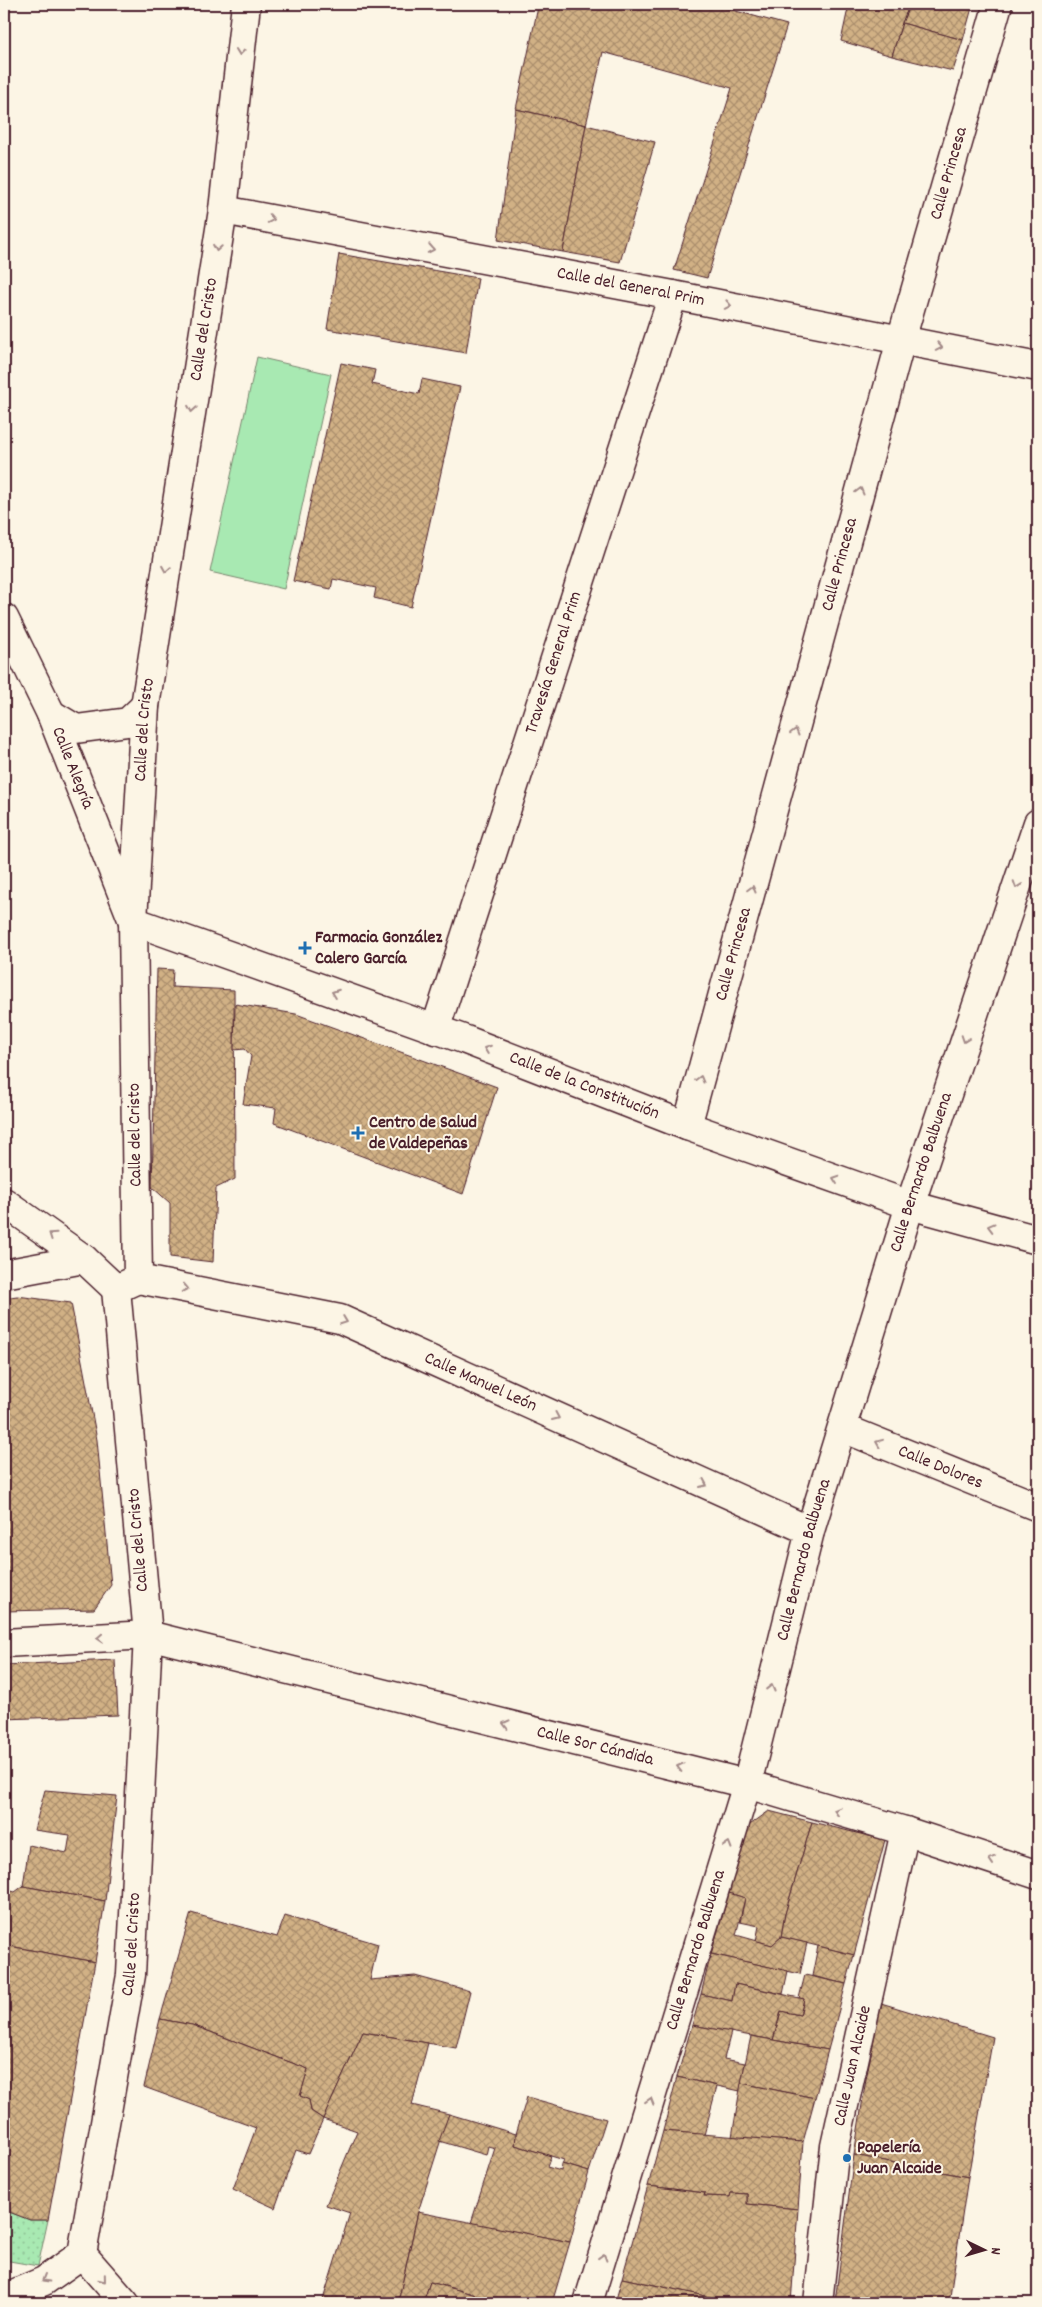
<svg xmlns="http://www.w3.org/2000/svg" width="1042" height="2307" font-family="Dekko,sans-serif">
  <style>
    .grass { fill: url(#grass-dots); stroke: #79846e }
    .garden { fill: #a8e9b2; stroke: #79846e }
    .building { fill: url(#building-cross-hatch); stroke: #4a1f2b }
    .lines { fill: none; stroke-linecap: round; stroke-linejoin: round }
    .pedestrian-casing { stroke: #4a1f2b; stroke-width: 31 }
    .minor-casing { stroke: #4a1f2b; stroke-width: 31 }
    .tertiary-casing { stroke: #4a1f2b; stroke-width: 31 }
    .pedestrian { stroke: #fcf5e5; stroke-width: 28 }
    .minor { stroke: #fcf5e5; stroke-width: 28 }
    .tertiary { stroke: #fcf5e5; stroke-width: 28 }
    .oneway { stroke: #a38a88 }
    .poi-dot { fill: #1f6fb2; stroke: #fcf5e5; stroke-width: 2 }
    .labels { text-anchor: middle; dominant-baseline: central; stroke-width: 4; stroke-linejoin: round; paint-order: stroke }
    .street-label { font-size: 18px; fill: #4a1f2b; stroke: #fcf5e5 }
    .poi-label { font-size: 18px; font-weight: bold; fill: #4a1f2b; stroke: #fcf5e5; text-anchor: start }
  </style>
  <defs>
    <pattern id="grass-dots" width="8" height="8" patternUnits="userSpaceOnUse" patternTransform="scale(1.25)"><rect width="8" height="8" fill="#a8e9b2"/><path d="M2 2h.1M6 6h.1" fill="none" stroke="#92c799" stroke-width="1.8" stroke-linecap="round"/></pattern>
    <pattern id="building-cross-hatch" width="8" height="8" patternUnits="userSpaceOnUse" patternTransform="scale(1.25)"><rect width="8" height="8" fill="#d1b185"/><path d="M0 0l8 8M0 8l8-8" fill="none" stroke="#ac8f6d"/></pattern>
  </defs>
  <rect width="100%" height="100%" fill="#fcf5e5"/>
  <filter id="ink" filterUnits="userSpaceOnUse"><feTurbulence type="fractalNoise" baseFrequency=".02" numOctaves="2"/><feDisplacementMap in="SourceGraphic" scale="10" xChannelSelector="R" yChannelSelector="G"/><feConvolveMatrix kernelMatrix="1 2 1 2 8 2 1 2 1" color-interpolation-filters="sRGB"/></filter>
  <g filter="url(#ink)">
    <polygon class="grass" points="4,2210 30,2220 48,2220 38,2266 4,2260"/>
    <polygon class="garden" points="257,357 331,374 284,589 210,572"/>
    <g class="building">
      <polygon points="528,4 710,4 787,25 707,278 674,270 732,88 603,52 586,125 516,109 538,7"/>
      <polygon points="849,4 910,4 902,23 892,56 841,41"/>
      <polygon points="910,4 928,6 929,4 973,4 963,40 902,23"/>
      <polygon points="902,23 963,40 953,71 892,56"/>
      <polygon points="516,109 586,125 563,252 498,240"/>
      <polygon points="586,125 655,142 620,262 563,252"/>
      <polygon points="339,254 478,278 466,353 327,329"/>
      <polygon points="341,363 375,370 372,384 419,394 422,379 460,387 411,607 374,598 376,588 333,579 331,589 293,581"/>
      <polygon points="157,969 173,970 172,987 234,990 235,1179 216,1188 213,1262 170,1257 170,1203 152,1187"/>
      <polygon points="235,1004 296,1014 497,1087 463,1194 274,1123 276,1108 243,1104 251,1056 245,1049 234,1050"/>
      <polygon points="17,1296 71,1303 97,1440 111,1585 94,1609 4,1611 4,1298"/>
      <polygon points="115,1660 118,1715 4,1719 4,1665"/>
      <polygon points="45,1790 117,1796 105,1901 23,1886 29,1845 67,1853 70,1835 34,1830"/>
      <polygon points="769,1811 812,1822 785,1914 781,1937 772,1945 756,1941 759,1926 740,1922 745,1898 729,1893 747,1827"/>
      <polygon points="812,1822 885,1840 854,1955 781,1937 785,1914"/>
      <polygon points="23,1886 105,1901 95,1962 4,1945 4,1889 15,1892"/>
      <polygon points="729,1893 745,1898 736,1935 772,1945 781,1937 807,1943 800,1974 711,1954"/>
      <polygon points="191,1913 277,1937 285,1916 378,1944 370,1980 415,1976 470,1991 456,2048 363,2032 323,2119 311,2111 309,2100 300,2096 308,2069 192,2025 160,2019"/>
      <polygon points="4,1945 95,1962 48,2220 30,2220 4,2210"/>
      <polygon points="818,1946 854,1955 846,1984 812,1976"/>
      <polygon points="711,1954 788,1971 783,1994 735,1984 732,2001 701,1994"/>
      <polygon points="805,1975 846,1984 828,2050 773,2040 781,2011 800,2015 804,1999 799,1998"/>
      <polygon points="735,1984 804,1999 800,2015 781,2011 773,2040 692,2025 701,1994 732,2001"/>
      <polygon points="881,2003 993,2037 968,2177 854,2155 866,2079"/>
      <polygon points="160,2019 192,2025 308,2069 300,2096 309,2100 311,2111 323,2119 308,2154 296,2150 275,2208 233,2189 256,2128 144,2087"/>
      <polygon points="692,2025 731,2032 724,2059 745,2063 740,2091 677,2077"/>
      <polygon points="363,2032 428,2043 412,2105 449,2114 418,2212 398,2303 322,2303 350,2213 326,2205 357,2131 323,2119"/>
      <polygon points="751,2036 828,2050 815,2098 741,2083"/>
      <polygon points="677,2077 717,2086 704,2135 663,2131"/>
      <polygon points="741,2083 815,2098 803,2142 732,2137"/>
      <polygon points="527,2097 606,2119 589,2172 562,2164 564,2160 515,2145 516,2134"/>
      <polygon points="449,2114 516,2134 515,2145 551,2156 547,2167 561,2171 562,2164 589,2172 570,2242 471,2223 495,2148 488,2146 486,2155 439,2141"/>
      <polygon points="663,2131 803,2142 798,2209 747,2204 747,2194 731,2193 730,2197 704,2196 705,2193 648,2186"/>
      <polygon points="854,2155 968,2177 949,2303 835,2302"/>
      <polygon points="648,2186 705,2193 704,2196 730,2197 731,2193 747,2194 747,2204 798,2209 791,2303 737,2303 622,2278"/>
      <polygon points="418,2212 570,2242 552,2303 504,2303 430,2282 423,2303 398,2303"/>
      <polygon points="622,2278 737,2303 615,2303"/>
      <polygon points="430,2282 504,2303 423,2303"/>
      <polygon points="976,2296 1014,2303 975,2303"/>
    </g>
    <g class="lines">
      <defs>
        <polyline id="pedestrian" points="4,1274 84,1259"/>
        <g id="minor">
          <path id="s1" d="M223,210L673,295L1038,367"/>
          <path id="s2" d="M4,618L51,714L133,921L466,1040L687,1126L910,1205L1038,1240"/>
          <polyline points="51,714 76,729 128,722 145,706"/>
          <path id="s3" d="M435,1030L673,295"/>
          <path id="s4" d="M687,1126L901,340L998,4"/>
          <polyline points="4,1202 84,1259 116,1289"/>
          <path id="s5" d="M138,1279L340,1319L810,1531"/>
          <path id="s6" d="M843,1428L1038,1507"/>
          <path id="s7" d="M4,1643L148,1635L747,1784L905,1831L1038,1875"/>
          <polyline points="82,2254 125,2303"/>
          <path id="s8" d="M4,2298L44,2281L82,2254L131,1975L148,1635L116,1289L138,1279L133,921L145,706L223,210L246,4"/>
          <path id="s9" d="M588,2303L747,1784L810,1531L910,1205L1038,823"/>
          <path id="s10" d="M818,2303L835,2146L905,1831"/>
        </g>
        <polyline id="tertiary" points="4,2300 21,2303"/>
      </defs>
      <use href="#pedestrian" class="pedestrian-casing"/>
      <use href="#minor" class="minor-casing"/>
      <use href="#tertiary" class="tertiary-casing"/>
      <use href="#pedestrian" class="pedestrian"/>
      <use href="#minor" class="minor"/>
      <use href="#tertiary" class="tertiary"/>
    </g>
    <defs><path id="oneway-chevron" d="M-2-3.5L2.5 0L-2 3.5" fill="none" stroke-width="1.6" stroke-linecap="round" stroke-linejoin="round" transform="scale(1.25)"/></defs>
    <g class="oneway">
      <use href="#oneway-chevron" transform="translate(240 52) rotate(96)"/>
      <use href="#oneway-chevron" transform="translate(271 219) rotate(11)"/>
      <use href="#oneway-chevron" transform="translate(217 248) rotate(99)"/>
      <use href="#oneway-chevron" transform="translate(431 249) rotate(11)"/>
      <use href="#oneway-chevron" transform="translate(728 305) rotate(11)"/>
      <use href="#oneway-chevron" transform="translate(939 347) rotate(11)"/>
      <use href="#oneway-chevron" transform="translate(192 409) rotate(99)"/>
      <use href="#oneway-chevron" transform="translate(860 491) rotate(-75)"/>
      <use href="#oneway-chevron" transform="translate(166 569) rotate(99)"/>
      <use href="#oneway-chevron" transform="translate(795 732) rotate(-75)"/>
      <use href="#oneway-chevron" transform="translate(1017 885) rotate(109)"/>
      <use href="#oneway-chevron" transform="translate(752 889) rotate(-75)"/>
      <use href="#oneway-chevron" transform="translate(335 993) rotate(-160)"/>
      <use href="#oneway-chevron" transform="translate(965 1039) rotate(109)"/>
      <use href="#oneway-chevron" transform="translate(487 1049) rotate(-159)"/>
      <use href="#oneway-chevron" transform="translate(700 1079) rotate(-75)"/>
      <use href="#oneway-chevron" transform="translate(836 1179) rotate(-161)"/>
      <use href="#oneway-chevron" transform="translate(991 1227) rotate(-165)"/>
      <use href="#oneway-chevron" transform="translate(52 1235) rotate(-145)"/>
      <use href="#oneway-chevron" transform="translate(185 1288) rotate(11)"/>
      <use href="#oneway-chevron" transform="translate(344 1321) rotate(21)"/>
      <use href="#oneway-chevron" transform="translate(556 1417) rotate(24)"/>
      <use href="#oneway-chevron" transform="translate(879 1443) rotate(-158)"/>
      <use href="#oneway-chevron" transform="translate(704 1484) rotate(24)"/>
      <use href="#oneway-chevron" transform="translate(100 1638) rotate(177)"/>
      <use href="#oneway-chevron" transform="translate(771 1688) rotate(-76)"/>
      <use href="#oneway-chevron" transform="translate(506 1724) rotate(-166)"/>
      <use href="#oneway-chevron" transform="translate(680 1767) rotate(-166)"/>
      <use href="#oneway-chevron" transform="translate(837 1811) rotate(-163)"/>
      <use href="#oneway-chevron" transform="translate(728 1845) rotate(-73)"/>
      <use href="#oneway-chevron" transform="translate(992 1860) rotate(-162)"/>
      <use href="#oneway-chevron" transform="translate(650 2101) rotate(-73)"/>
      <use href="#oneway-chevron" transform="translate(603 2257) rotate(-73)"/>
      <use href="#oneway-chevron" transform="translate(45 2279) rotate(150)"/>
      <use href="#oneway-chevron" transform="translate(103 2279) rotate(51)"/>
    </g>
  </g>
  <g class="poi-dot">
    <path d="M302.5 940.5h5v5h5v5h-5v5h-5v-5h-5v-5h5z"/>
    <path d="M355.5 1125.5h5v5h5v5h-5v5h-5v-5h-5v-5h5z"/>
    <circle cx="847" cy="2158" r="5"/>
  </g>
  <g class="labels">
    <g class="street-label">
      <text stroke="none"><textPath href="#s4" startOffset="988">Calle Princesa</textPath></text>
      <text stroke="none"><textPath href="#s1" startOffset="415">Calle del General Prim</textPath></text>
      <text stroke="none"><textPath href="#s8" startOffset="2040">Calle del Cristo</textPath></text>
      <text stroke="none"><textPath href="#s4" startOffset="582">Calle Princesa</textPath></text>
      <text stroke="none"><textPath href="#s3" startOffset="386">Travesía General Prim</textPath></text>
      <text stroke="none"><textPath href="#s8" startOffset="1635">Calle del Cristo</textPath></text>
      <text stroke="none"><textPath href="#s2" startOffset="165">Calle Alegría</textPath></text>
      <text stroke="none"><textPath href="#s4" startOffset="178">Calle Princesa</textPath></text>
      <text stroke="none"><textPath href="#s2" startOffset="810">Calle de la Constitución</textPath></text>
      <text transform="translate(136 1135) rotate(-91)">Calle del Cristo</text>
      <text stroke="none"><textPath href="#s9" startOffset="1179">Calle Bernardo Balbuena</textPath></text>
      <text stroke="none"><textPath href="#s5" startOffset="360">Calle Manuel León</textPath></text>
      <text stroke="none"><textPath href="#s6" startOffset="105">Calle Dolores</textPath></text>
      <text transform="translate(139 1540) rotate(-95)">Calle del Cristo</text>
      <text stroke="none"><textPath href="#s9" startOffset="774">Calle Bernardo Balbuena</textPath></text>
      <text stroke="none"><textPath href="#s7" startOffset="605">Calle Sor Cándida</textPath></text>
      <text stroke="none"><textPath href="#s8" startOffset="404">Calle del Cristo</textPath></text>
      <text stroke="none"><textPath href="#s9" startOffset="369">Calle Bernardo Balbuena</textPath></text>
      <text stroke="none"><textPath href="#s10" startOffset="240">Calle Juan Alcaide</textPath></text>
    </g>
    <g class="poi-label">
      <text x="315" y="938">Farmacia González<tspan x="315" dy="21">Calero García</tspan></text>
      <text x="369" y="1123">Centro de Salud<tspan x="369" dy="21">de Valdepeñas</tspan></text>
      <text x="857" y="2148">Papelería<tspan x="857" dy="21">Juan Alcaide</tspan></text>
    </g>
  </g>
  <rect width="1042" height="2307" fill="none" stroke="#fcf5e5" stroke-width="20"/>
  <rect x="10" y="10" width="1022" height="2287" fill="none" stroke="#4a1f2b" stroke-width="2" filter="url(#ink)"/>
  <g transform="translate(984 2250) rotate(95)" stroke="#fcf5e5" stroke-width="4" paint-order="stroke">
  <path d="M0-4L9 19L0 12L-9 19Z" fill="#4a1f2b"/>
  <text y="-8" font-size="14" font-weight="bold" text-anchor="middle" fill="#4a1f2b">N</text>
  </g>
</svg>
